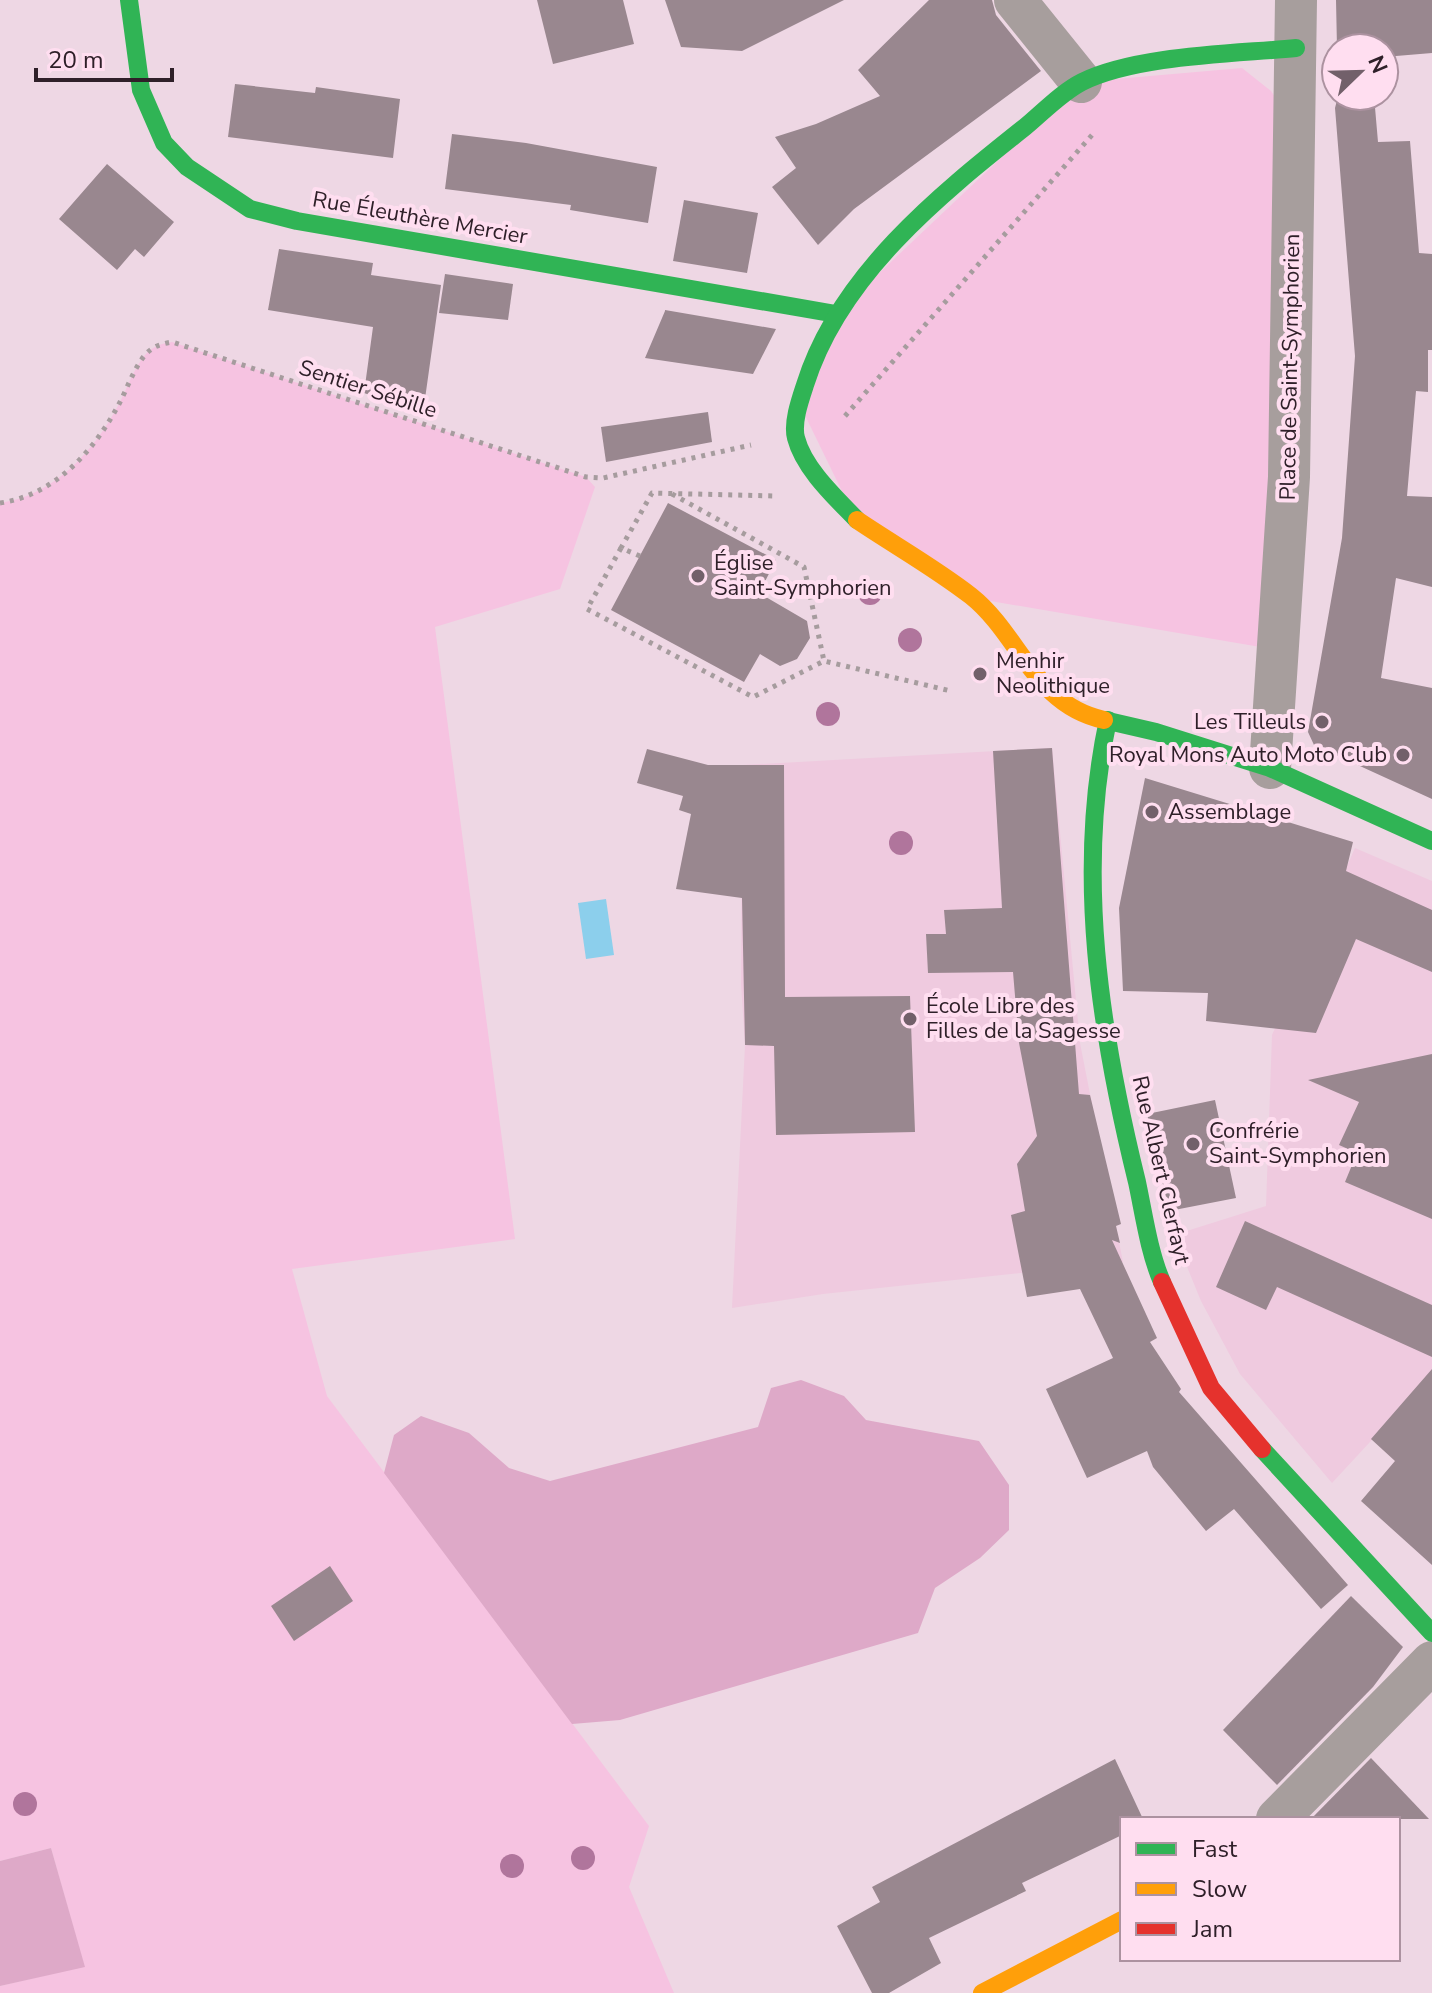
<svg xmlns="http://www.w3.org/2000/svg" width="1432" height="1993" font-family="'Nunito Sans',sans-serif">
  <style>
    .built { fill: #efcadf }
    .green { fill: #f6c3e1 }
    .forest { fill: #dea9c8 }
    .water { fill: #8ccfec }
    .building { fill: #99878f }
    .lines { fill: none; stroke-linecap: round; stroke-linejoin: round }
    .path { stroke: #a69c9e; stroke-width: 5; stroke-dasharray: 4 6; stroke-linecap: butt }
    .street { stroke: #a79e9d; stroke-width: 42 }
    .fast { stroke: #30b455; stroke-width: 18 }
    .slow { stroke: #ff9f0a; stroke-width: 18 }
    .jam { stroke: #e5322d; stroke-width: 18 }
    .tree { fill: #b0759c }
    .poi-dot { fill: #72606a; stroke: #ffdef0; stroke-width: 3 }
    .labels { text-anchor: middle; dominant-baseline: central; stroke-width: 8; stroke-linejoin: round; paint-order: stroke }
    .street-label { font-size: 22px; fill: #2f2029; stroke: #ffdef0 }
    .poi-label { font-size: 22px; fill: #2f2029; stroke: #ffdef0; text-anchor: start }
  </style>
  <rect width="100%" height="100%" fill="#eed7e4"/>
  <g class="built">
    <polygon points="1052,748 1080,1043 1123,1262 823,1294 732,1308 745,1045 741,984 742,765"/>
    <polygon points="1355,848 1432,881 1432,1375 1332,1483 1240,1374 1201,1301 1174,1235 1266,1206 1272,1035"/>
  </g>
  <g class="green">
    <polygon points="1242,68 1271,91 1295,128 1278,650 973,598 856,520 799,403 836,314 1081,82"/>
    <path d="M172,342L586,477L595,487L560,589L435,627L515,1239L292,1269L327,1396L649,1826L629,1887L674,1993H0V1986L84,1966L51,1848L0,1861V503C55,495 94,451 119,404C127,389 134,368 145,355C153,346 161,344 172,342Z"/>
  </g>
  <g class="forest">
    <polygon points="801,1380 844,1396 866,1420 979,1441 1009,1485 1009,1530 980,1558 935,1588 918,1633 620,1720 572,1724 384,1473 394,1435 421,1416 469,1433 509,1468 550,1481 758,1427 771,1388"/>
    <polygon points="51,1848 85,1967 0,1986 0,1861"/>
  </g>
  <polygon class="water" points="606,899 614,955 586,959 578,903"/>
  <g class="building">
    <polygon points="537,0 623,0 634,44 553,64"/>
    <polygon points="665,0 844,0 742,51 681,47"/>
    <polygon points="929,0 992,0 996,15 1041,71 854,209 818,245 772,187 796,168 775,137 816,124 880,96 858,70"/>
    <polygon points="1336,0 1432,0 1432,53 1384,57 1384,48 1337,48"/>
    <polygon points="235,84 315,93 316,87 400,99 393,158 228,137"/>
    <polygon points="1338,96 1374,96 1378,142 1410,141 1419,253 1432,254 1432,350 1428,350 1428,392 1416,391 1407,496 1432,497 1432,587 1396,578 1381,678 1432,688 1432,799 1314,745 1308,732 1342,538 1355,356 1335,108"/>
    <polygon points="452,134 526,143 657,167 648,223 570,210 571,205 445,189"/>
    <polygon points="107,164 174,222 144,257 135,249 117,270 59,219"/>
    <polygon points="684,200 758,213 747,273 673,261"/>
    <polygon points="279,249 373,263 371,275 441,285 423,413 364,393 373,327 268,310"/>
    <polygon points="445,274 513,284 508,320 439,313"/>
    <polygon points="665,311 665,310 776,329 753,374 645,358"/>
    <polygon points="708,412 712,442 606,462 601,427"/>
    <polygon points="668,503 776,560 759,593 807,621 810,638 797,659 780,666 760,654 744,682 611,610"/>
    <polygon points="1052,748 1079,1094 1090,1095 1121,1224 1116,1226 1120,1243 1112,1240 1157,1338 1150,1342 1181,1389 1179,1392 1348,1585 1321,1609 1234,1509 1206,1531 1153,1467 1147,1451 1087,1478 1046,1389 1113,1358 1080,1289 1027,1297 1011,1215 1025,1211 1017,1164 1037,1136 1019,1043 1013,972 928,973 926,934 946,934 944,910 1002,908 993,751"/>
    <polygon points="647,749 708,765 784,765 785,997 910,996 915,1132 776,1135 774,1046 745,1045 742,898 676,889 691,814 679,810 683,796 637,783"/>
    <polygon points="1145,778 1353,842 1346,871 1432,910 1432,972 1356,939 1316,1033 1206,1021 1208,993 1123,991 1119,908"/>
    <polygon points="1432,1054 1432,1219 1345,1182 1357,1153 1339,1145 1359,1102 1308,1080"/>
    <polygon points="1215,1100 1236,1198 1169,1211 1147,1114"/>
    <polygon points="1245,1221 1432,1305 1432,1357 1277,1287 1266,1310 1216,1287"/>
    <polygon points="1432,1369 1432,1565 1361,1501 1395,1461 1371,1439"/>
    <polygon points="330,1566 353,1601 294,1641 271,1606"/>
    <polygon points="1351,1596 1403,1647 1373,1687 1277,1785 1223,1730"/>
    <polygon points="1371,1758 1429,1819 1311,1819"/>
    <polygon points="1115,1759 1143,1819 1122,1819 1122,1835 1022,1883 1026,1891 929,1938 941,1963 889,1993 872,1993 837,1926 880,1902 872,1887"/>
  </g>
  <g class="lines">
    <g class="path">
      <polyline points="845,416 1092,135"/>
      <polyline points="672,494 804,567 824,661"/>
      <path d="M0,503C55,495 94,451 119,404C127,389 134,368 145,355C153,346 161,344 172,342L586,477L603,478L751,445"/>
      <polyline points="621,548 587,609 753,697 824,661 951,691"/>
      <polyline points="640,556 621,548 652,493 776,496"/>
    </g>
    <g class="street">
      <polyline points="1015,0 1081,82"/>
      <polyline points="1270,768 1289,477 1296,0"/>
      <polyline points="1277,1819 1432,1662"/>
    </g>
    <g class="fast">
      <polyline points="129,0 141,90 164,143 187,167 250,209 297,221 836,314"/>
      <path d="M857,520C836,498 804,469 796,438C792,423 800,400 805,385C839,276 938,196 1025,127C1042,113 1062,92 1082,82C1137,55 1234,54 1296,48"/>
      <polyline points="1104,720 1156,732 1270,768 1432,841"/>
      <path d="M1108,720C1075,873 1100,1032 1137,1182C1144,1215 1149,1252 1162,1282"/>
      <polyline points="1262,1449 1432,1633"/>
    </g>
    <g class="slow">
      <path d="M857,520C894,545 935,568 971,596C1020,635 1034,705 1104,720"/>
      <polyline points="982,1993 1122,1920"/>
    </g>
    <polyline class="jam" points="1162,1282 1211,1388 1262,1449"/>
  </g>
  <g class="tree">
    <circle cx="870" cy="593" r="12"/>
    <circle cx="910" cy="640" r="12"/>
    <circle cx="828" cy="714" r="12"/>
    <circle cx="901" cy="843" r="12"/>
    <circle cx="25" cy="1804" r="12"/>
    <circle cx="583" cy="1858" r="12"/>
    <circle cx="512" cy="1866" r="12"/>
  </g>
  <g class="poi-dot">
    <circle cx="698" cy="576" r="8"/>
    <circle cx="980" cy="674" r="8"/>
    <circle cx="1322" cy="722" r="8"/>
    <circle cx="1403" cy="755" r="8"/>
    <circle cx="1152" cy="812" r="8"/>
    <circle cx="910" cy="1019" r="8"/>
    <circle cx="1193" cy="1144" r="8"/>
  </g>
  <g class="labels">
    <g class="street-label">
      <text transform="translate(420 218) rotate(10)">Rue Éleuthère Mercier</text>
      <text transform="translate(1290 367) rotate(-89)">Place de Saint-Symphorien</text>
      <text transform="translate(368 389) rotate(18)">Sentier Sébille</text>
      <text transform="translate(1161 1170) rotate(77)">Rue Albert Clerfayt</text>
    </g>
    <g class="poi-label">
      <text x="714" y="563">Église<tspan x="714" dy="25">Saint-Symphorien</tspan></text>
      <text x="996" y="661">Menhir<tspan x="996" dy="25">Neolithique</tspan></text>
      <text x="1306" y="722" text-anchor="end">Les Tilleuls</text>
      <text x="1387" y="755" text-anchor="end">Royal Mons Auto Moto Club</text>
      <text x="1168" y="812">Assemblage</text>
      <text x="926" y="1006">École Libre des<tspan x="926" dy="25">Filles de la Sagesse</tspan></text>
      <text x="1209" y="1131">Confrérie<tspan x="1209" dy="25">Saint-Symphorien</tspan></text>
    </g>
  </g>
  <rect x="1120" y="1817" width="280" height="144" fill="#ffdef0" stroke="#ac92a0" stroke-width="2"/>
  <rect x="1136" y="1843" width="40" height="12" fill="#30b455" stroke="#ac92a0" stroke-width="2"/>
  <text x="1192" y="1857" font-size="24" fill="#2f2029">Fast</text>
  <rect x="1136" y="1883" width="40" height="12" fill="#ff9f0a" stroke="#ac92a0" stroke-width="2"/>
  <text x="1192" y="1897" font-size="24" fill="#2f2029">Slow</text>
  <rect x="1136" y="1923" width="40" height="12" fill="#e5322d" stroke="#ac92a0" stroke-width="2"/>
  <text x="1192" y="1937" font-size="24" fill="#2f2029">Jam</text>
  <g transform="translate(1360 72) rotate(67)"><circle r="38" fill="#ffdef0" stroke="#ac92a0" stroke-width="2"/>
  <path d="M0-6L14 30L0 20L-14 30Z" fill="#72606a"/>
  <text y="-12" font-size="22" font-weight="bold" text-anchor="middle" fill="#2f2029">N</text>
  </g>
  <path d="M36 68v12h136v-12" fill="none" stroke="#2f2029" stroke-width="4"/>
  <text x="48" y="68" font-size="24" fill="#2f2029" stroke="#ffdef0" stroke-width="6" paint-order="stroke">20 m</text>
</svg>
